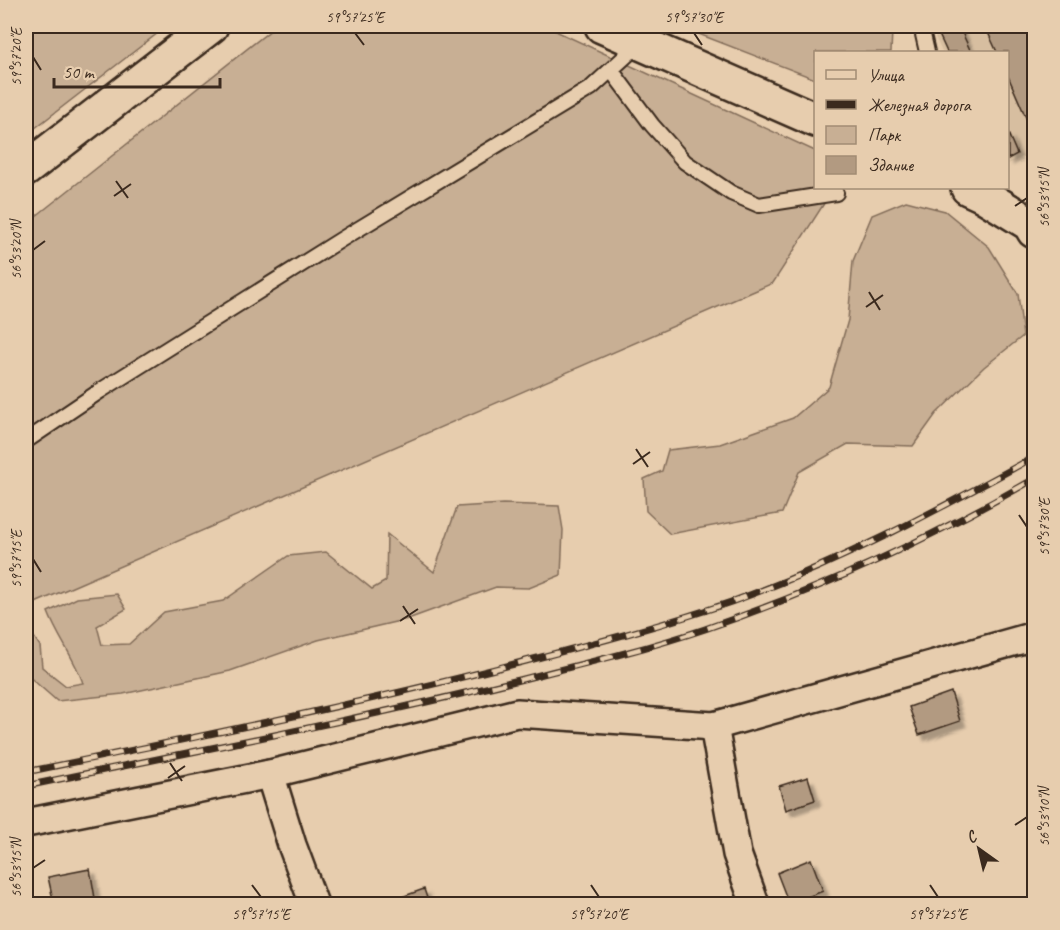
<svg xmlns="http://www.w3.org/2000/svg" width="1060" height="930" font-family="Caveat,sans-serif">
  <style>
    .built { fill: #d7bea0 }
    .green { fill: #c8af94; stroke: #826c59; stroke-width: 1.5 }
    .building { fill: #b29a81; stroke: #3b2a1e; stroke-width: 1.5; filter: url(#shadow) }
    .lines { fill: none; stroke-linecap: round; stroke-linejoin: round }
    .lane-casing { stroke: #3b2a1e; stroke-width: 18 }
    .street-casing { stroke: #3b2a1e; stroke-width: 32 }
    .secondary-casing { stroke: #3b2a1e; stroke-width: 38 }
    .lane { stroke: #e7cdae; stroke-width: 14 }
    .street { stroke: #e7cdae; stroke-width: 27 }
    .secondary { stroke: #e7cdae; stroke-width: 33 }
    .rail-casing { stroke: #3b2a1e; stroke-width: 7 }
    .rail { stroke: #e7cdae; stroke-width: 4.5; stroke-dasharray: 14; stroke-linecap: butt }
    .ticks { fill: none; stroke: #3b2a1e; stroke-width: 2 }
    .neatline { fill: none; stroke: #3b2a1e; stroke-width: 2 }
    .ticks-label { font-size: 15px; text-anchor: middle; fill: #3b2a1e }
  </style>
  <defs>
    <filter id="shadow"><feDropShadow dx="5.5" dy="5.5" stdDeviation="1.5" flood-color="#0004"/></filter>
  </defs>
  <rect width="100%" height="100%" fill="#e7cdae"/>
  <filter id="ink" filterUnits="userSpaceOnUse"><feTurbulence type="fractalNoise" baseFrequency=".0167" numOctaves="2"/><feDisplacementMap in="SourceGraphic" scale="12" xChannelSelector="R" yChannelSelector="G"/><feConvolveMatrix kernelMatrix="1 2 1 2 8 2 1 2 1" color-interpolation-filters="sRGB"/></filter>
  <g filter="url(#ink)">
    <polygon class="built" points="930,26 1034,26 1034,152 1008,164 1008,52 942,52"/>
    <g class="green">
      <polygon points="26,26 167,26 26,135"/>
      <polygon points="276,26 545,26 815,151 816,188 834,188 773,283 26,607 26,224"/>
      <polygon points="678,26 890,26 892,31 891,52 816,52 815,79"/>
      <polygon points="906,201 945,211 989,247 1018,294 1023,336 984,367 936,414 913,446 848,444 799,472 782,513 670,534 646,511 644,479 662,471 668,450 720,444 793,418 829,387 848,320 853,261 872,215"/>
      <path d="M503,504L559,506L563,530L561,575L529,588L496,587L408,619L318,640L230,671L123,694L57,701L26,674V634L34,637L40,646L42,667L66,686L83,683C74,657 58,638 48,612L77,598L117,594L126,609L97,626L102,645L129,644L164,612L223,601L288,556L326,552L372,589L386,581L387,534L434,572L457,507Z"/>
    </g>
    <g class="building">
      <polygon points="935,26 959,26 971,52 947,52"/>
      <polygon points="985,26 1034,26 1034,136 1008,76 1008,52 997,52"/>
      <polygon points="1008,133 1017,154 1008,159"/>
      <polygon points="951,692 960,721 919,735 909,707"/>
      <polygon points="808,777 815,800 786,810 779,786"/>
      <polygon points="811,859 823,891 789,904 777,873"/>
      <polygon points="90,869 96,904 54,904 48,877"/>
      <polygon points="424,889 429,904 382,904"/>
    </g>
    <g class="lines">
      <defs>
        <g id="lane">
          <polyline points="921,26 927,52"/>
          <polyline points="611,70 652,125 685,162 731,193 759,205 836,193"/>
          <polyline points="26,441 100,391 342,239 591,88 639,44"/>
        </g>
        <g id="street">
          <polyline points="714,726 737,854 755,904"/>
          <polyline points="270,774 292,845 314,904"/>
          <polyline points="26,823 270,774 517,713 714,726 1034,636"/>
        </g>
        <g id="secondary">
          <polyline points="602,26 816,120"/>
          <polyline points="26,169 211,26"/>
          <polyline points="968,188 983,195 1030,224 1034,231"/>
        </g>
      </defs>
      <use href="#lane" class="lane-casing"/>
      <use href="#street" class="street-casing"/>
      <use href="#secondary" class="secondary-casing"/>
      <use href="#lane" class="lane"/>
      <use href="#street" class="street"/>
      <use href="#secondary" class="secondary"/>
      <defs>
        <g id="rail">
          <path d="M26,772C193,738 360,704 526,661C595,643 664,625 731,602C837,564 936,511 1034,457"/>
          <path d="M26,786C189,752 353,721 515,681C579,665 643,650 705,629C819,590 930,539 1034,479"/>
        </g>
      </defs>
      <use href="#rail" class="rail-casing"/>
      <use href="#rail" class="rail"/>
    </g>
  </g>
  <path class="ticks" d="M355,33L364,45M694,33L702,45M33,57L41,70M116,181L128,198M114,196L131,184M1015,206L1027,198M33,250L45,241M869,292L880,310M866,307L883,295M636,449L648,467M633,464L650,452M1019,515L1027,527M33,559L41,572M403,606L415,624M400,621L418,609M170,763L182,781M168,778L185,766M1015,825L1027,817M33,868L45,860M252,885L261,897M591,885L599,897M930,885L938,897"/>
  <rect width="1060" height="930" fill="none" stroke="#e7cdae" stroke-width="66"/>
  <rect x="814" y="51" width="195" height="138" fill="#e7cdae" stroke="#a28c74" stroke-width="1.5"/>
  <rect x="826" y="70" width="30" height="9" fill="#e7cdae" stroke="#a28c74" stroke-width="1.5"/>
  <text x="868" y="81" font-size="18" fill="#3b2a1e">Улица</text>
  <rect x="826" y="100" width="30" height="9" fill="#3b2a1e" stroke="#a28c74" stroke-width="1.5"/>
  <text x="868" y="111" font-size="18" fill="#3b2a1e">Железная дорога</text>
  <rect x="826" y="126" width="30" height="18" fill="#c8af94" stroke="#a28c74" stroke-width="1.5"/>
  <text x="868" y="141" font-size="18" fill="#3b2a1e">Парк</text>
  <rect x="826" y="156" width="30" height="18" fill="#b29a81" stroke="#a28c74" stroke-width="1.5"/>
  <text x="868" y="171" font-size="18" fill="#3b2a1e">Здание</text>
  <g transform="translate(979 849) rotate(326)" stroke="#e7cdae" stroke-width="4.5" paint-order="stroke">
  <path d="M0-4.5L10 22L0 15L-10 22Z" fill="#3b2a1e"/>
  <text y="-9" font-size="16" font-weight="bold" text-anchor="middle" fill="#3b2a1e">С</text>
  </g>
  <path d="M54 78v9h166v-9" fill="none" stroke="#3b2a1e" stroke-width="3"/>
  <text x="63" y="78" font-size="18" fill="#3b2a1e" stroke="#e7cdae" stroke-width="4.5" paint-order="stroke">50 m</text>
  <rect x="33" y="33" width="994" height="864" class="neatline"/>
  <g class="ticks-label">
    <text x="355" y="22">59°57'25"E</text>
    <text x="694" y="22">59°57'30"E</text>
    <text transform="translate(16 57) rotate(-90)" y="5">59°57'20"E</text>
    <text transform="translate(1044 198) rotate(-90)" y="5">56°53'15"N</text>
    <text transform="translate(16 250) rotate(-90)" y="5">56°53'20"N</text>
    <text transform="translate(1044 527) rotate(-90)" y="5">59°57'30"E</text>
    <text transform="translate(16 559) rotate(-90)" y="5">59°57'15"E</text>
    <text transform="translate(1044 817) rotate(-90)" y="5">56°53'10"N</text>
    <text transform="translate(16 868) rotate(-90)" y="5">56°53'15"N</text>
    <text x="261" y="919">59°57'15"E</text>
    <text x="599" y="919">59°57'20"E</text>
    <text x="938" y="919">59°57'25"E</text>
  </g>
</svg>
